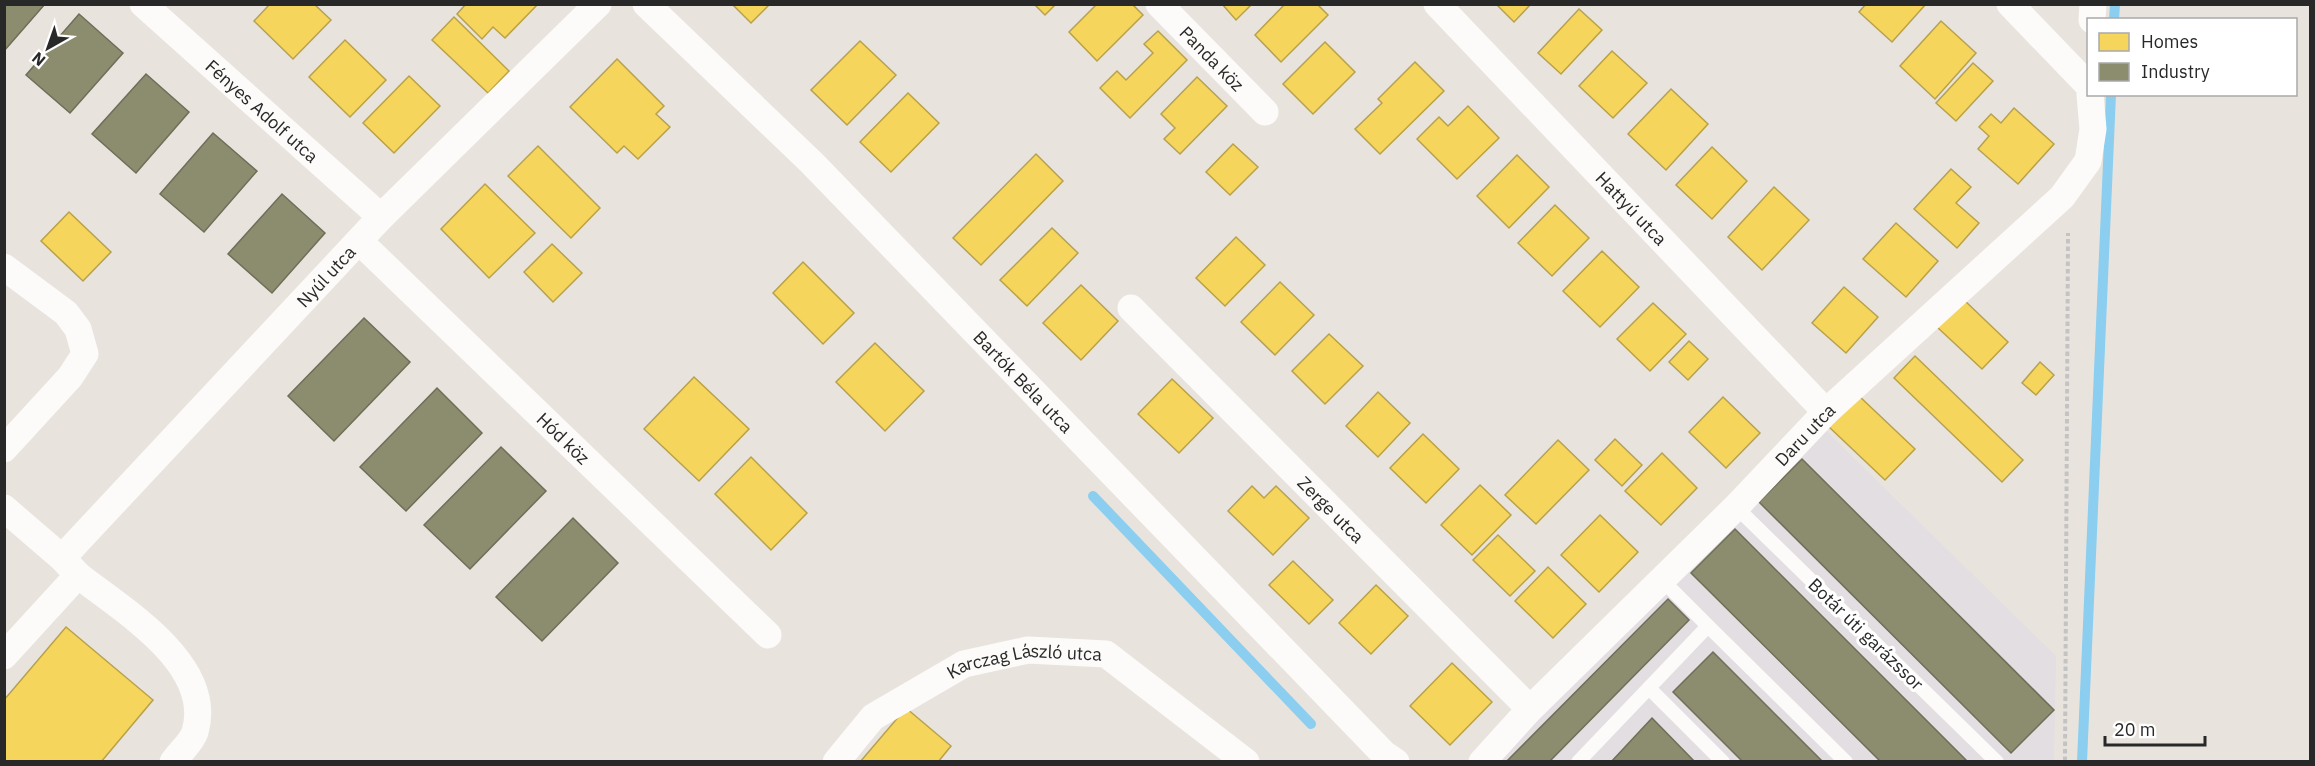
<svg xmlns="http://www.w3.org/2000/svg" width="2315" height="766" font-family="'IBM Plex Sans',sans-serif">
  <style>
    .industrial { fill: #e2dee1 }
    .homes { fill: #f6d55c; stroke: #b8a14c; stroke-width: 1.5 }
    .industry { fill: #8c8c6e; stroke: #6e6e59; stroke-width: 1.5 }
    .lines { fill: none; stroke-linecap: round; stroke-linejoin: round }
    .stream { stroke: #8bceef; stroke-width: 10 }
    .path { stroke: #c4c3c3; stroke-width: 4; stroke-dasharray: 4.5 3; stroke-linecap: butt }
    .service { stroke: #fcfbfa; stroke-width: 14 }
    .minor { stroke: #fcfbfa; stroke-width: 27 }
    .labels { text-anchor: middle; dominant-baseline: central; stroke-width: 6; stroke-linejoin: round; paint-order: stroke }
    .street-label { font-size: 18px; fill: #282828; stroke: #fff }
  </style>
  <rect width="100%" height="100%" fill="#e8e4dd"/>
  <polygon class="industrial" points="1823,428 2056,656 2054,761 1495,762"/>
  <g class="homes">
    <polygon points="270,4 314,4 331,20 293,59 254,21"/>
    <polygon points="466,4 538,4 505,38 493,27 482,39 457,14"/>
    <polygon points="732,4 770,4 751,23"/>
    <polygon points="1034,4 1056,4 1045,15"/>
    <polygon points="1097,4 1132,4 1143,15 1097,61 1069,32"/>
    <polygon points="1222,4 1252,4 1236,20"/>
    <polygon points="1285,4 1317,4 1328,15 1281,62 1255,35"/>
    <polygon points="1496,4 1531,4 1514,22"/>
    <polygon points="1866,4 1926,4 1892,42 1859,12"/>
    <polygon points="1579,9 1602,30 1561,74 1538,53"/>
    <polygon points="454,17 509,71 488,93 432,40"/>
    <polygon points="1941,21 1976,53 1935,99 1900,66"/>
    <polygon points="1158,31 1187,60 1130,118 1100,88 1117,71 1126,80 1153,53 1144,44"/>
    <polygon points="345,40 386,80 350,117 309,77"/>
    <polygon points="860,41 896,75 847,125 811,90"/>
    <polygon points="1325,42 1355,72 1313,114 1283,84"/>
    <polygon points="1612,51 1647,83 1613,118 1579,86"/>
    <polygon points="617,59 664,106 656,114 670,127 638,159 624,146 617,153 570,107"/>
    <polygon points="1415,62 1444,91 1380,154 1355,129 1382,103 1378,99"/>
    <polygon points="1973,63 1993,81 1956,121 1936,103"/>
    <polygon points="409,76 440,106 394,153 363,123"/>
    <polygon points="1197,77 1227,106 1180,154 1164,139 1175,128 1161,114"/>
    <polygon points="1671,89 1708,124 1666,170 1628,134"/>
    <polygon points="908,93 939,123 891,172 860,142"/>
    <polygon points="1468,106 1499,138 1457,179 1417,139 1439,117 1448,126"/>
    <polygon points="2014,108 2054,144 2018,184 1978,149 1989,136 1979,127 1991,114 2001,123"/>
    <polygon points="1233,144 1258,167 1230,195 1206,172"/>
    <polygon points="538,146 600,208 571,238 508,176"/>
    <polygon points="1712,147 1747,181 1712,219 1676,185"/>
    <polygon points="1036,154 1063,181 981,265 953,238"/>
    <polygon points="1517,155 1549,187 1509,228 1477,196"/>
    <polygon points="1951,169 1971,187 1956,203 1979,223 1957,248 1914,209"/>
    <polygon points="485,184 535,233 489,278 441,229"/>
    <polygon points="1774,187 1809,220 1762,270 1728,237"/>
    <polygon points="1555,205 1589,238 1552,276 1518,243"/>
    <polygon points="69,212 111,252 83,281 41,241"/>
    <polygon points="1896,223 1938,261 1906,297 1863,259"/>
    <polygon points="1052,228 1078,253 1027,306 1000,280"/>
    <polygon points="1236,237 1265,265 1225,306 1196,278"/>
    <polygon points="552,244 582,273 553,302 524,272"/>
    <polygon points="1602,251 1639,287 1600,327 1563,291"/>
    <polygon points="803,262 854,313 823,344 773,293"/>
    <polygon points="1280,282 1314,315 1275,355 1241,322"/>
    <polygon points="1081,285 1118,321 1081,360 1043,323"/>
    <polygon points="1844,287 1878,317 1846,353 1812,323"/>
    <polygon points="1963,299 2008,342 1982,369 1937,327"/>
    <polygon points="1653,303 1686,334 1650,371 1617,339"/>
    <polygon points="1329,334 1363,366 1325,404 1292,371"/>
    <polygon points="1689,341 1708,359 1688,380 1669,362"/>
    <polygon points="875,343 924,391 885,431 836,382"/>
    <polygon points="1915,356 2023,460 2002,482 1894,378"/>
    <polygon points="2040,362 2054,375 2036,395 2022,383"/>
    <polygon points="694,377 749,429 699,481 644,429"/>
    <polygon points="1172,379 1213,418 1179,453 1138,414"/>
    <polygon points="1378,392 1410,423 1378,457 1346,426"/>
    <polygon points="1858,395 1915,449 1885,480 1828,426"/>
    <polygon points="1723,397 1760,433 1726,468 1689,432"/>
    <polygon points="1423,434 1459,469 1426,503 1390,468"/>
    <polygon points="1615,439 1642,465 1622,486 1595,460"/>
    <polygon points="1558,440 1589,470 1536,524 1505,495"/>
    <polygon points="1662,453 1697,488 1661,525 1625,491"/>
    <polygon points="751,457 807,513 771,550 715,494"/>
    <polygon points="1480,485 1511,515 1472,555 1441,525"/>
    <polygon points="1252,486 1264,498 1276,486 1309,518 1273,555 1228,511"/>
    <polygon points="1600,515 1638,552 1599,592 1561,555"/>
    <polygon points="1498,535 1535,571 1510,596 1473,560"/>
    <polygon points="1293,561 1333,600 1309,624 1269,585"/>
    <polygon points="1548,567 1586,604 1553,638 1515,601"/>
    <polygon points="1376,585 1408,616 1371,654 1339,623"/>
    <polygon points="66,627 153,700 101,762 4,762 4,700"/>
    <polygon points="1452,663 1492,702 1450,745 1410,706"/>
    <polygon points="906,708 951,746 938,762 860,762"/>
  </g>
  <g class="industry">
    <polygon points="4,4 45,4 4,51"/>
    <polygon points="79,14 123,53 70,113 26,75"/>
    <polygon points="146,74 189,112 136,173 92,134"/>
    <polygon points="213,133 257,171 204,232 160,194"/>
    <polygon points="282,194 325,233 272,293 228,254"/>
    <polygon points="364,318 410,362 334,441 288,396"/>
    <polygon points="437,388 482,433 406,511 360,467"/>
    <polygon points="501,447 546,491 470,569 424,525"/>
    <polygon points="1802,459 2054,710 2011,753 1759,502"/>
    <polygon points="573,518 618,563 542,641 496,597"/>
    <polygon points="1735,529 1968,762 1881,762 1691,573"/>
    <polygon points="1668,599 1689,620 1549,762 1506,762"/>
    <polygon points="1713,652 1823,762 1743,762 1673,692"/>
    <polygon points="1652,718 1695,762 1611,762"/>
  </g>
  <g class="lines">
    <g class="stream">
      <polyline points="2114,20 2115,4"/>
      <polyline points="1093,496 1311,724"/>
      <polyline points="2082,762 2111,94"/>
    </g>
    <polyline class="path" points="2065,761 2068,233"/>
    <g class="service">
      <polyline points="1736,507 1997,762"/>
      <polyline points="1662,580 1708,626"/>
      <polyline points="1649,688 1723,762"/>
      <polyline points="1578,762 1708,626 1846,762"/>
    </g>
    <g class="minor">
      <path id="s1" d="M143,4L381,217"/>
      <path id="s2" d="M646,4L812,163L1384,754L1396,762"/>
      <path id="s3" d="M1159,4L1265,112"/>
      <path id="s4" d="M1437,4L1826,412"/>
      <polyline points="2010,4 2088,85"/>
      <polyline points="2092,20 2093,4"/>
      <path id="s5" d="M359,241L768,635"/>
      <polyline points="4,267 66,313 78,329 85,354 70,377 4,449"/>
      <path id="s6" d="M1131,308L1530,709"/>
      <polyline points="4,508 62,558 78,575 4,656"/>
      <path id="s7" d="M62,558L381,217L598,4"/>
      <path d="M78,575C122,610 215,664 195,732C192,742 179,753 173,762"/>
      <path id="s8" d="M836,762L873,717L964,664L1028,650L1106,654L1246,762"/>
      <path id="s9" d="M1482,762L1530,709L1736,507L1826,412L2062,197L2088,161L2093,129L2090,94"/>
    </g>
  </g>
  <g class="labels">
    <g class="street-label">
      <text stroke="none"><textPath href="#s3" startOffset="76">Panda köz</textPath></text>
      <text stroke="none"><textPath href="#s1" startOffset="160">Fényes Adolf utca</textPath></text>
      <text stroke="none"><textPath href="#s4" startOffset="282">Hattyú utca</textPath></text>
      <text stroke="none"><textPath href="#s7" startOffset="386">Nyúl utca</textPath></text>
      <text stroke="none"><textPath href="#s2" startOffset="534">Bartók Béla utca</textPath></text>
      <text stroke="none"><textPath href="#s9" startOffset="460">Daru utca</textPath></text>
      <text stroke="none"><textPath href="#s5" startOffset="284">Hód köz</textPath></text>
      <text stroke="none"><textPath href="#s6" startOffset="284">Zerge utca</textPath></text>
      <text transform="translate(1866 634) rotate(44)">Botár úti garázssor</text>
      <text stroke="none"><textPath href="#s8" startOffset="224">Karczag László utca</textPath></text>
    </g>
  </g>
  <rect width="2315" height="766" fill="none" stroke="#282828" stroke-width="12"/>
  <rect x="2087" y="18" width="210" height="78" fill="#ffffff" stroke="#a9a9a9" stroke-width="1.5"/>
  <rect x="2099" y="33" width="30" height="18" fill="#f6d55c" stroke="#a9a9a9" stroke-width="1.5"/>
  <text x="2141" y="48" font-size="18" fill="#282828">Homes</text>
  <rect x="2099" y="63" width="30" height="18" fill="#8c8c6e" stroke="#a9a9a9" stroke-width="1.5"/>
  <text x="2141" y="78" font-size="18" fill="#282828">Industry</text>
  <g transform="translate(48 48) rotate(220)" stroke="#ffffff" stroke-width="4.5" paint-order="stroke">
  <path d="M0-4.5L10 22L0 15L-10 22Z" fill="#282828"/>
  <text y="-9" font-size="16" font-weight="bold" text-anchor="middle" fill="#282828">N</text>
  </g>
  <path d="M2105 736v9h100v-9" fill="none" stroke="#282828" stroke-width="3"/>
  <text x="2114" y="736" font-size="18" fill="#282828" stroke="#ffffff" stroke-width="4.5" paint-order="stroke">20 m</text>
</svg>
